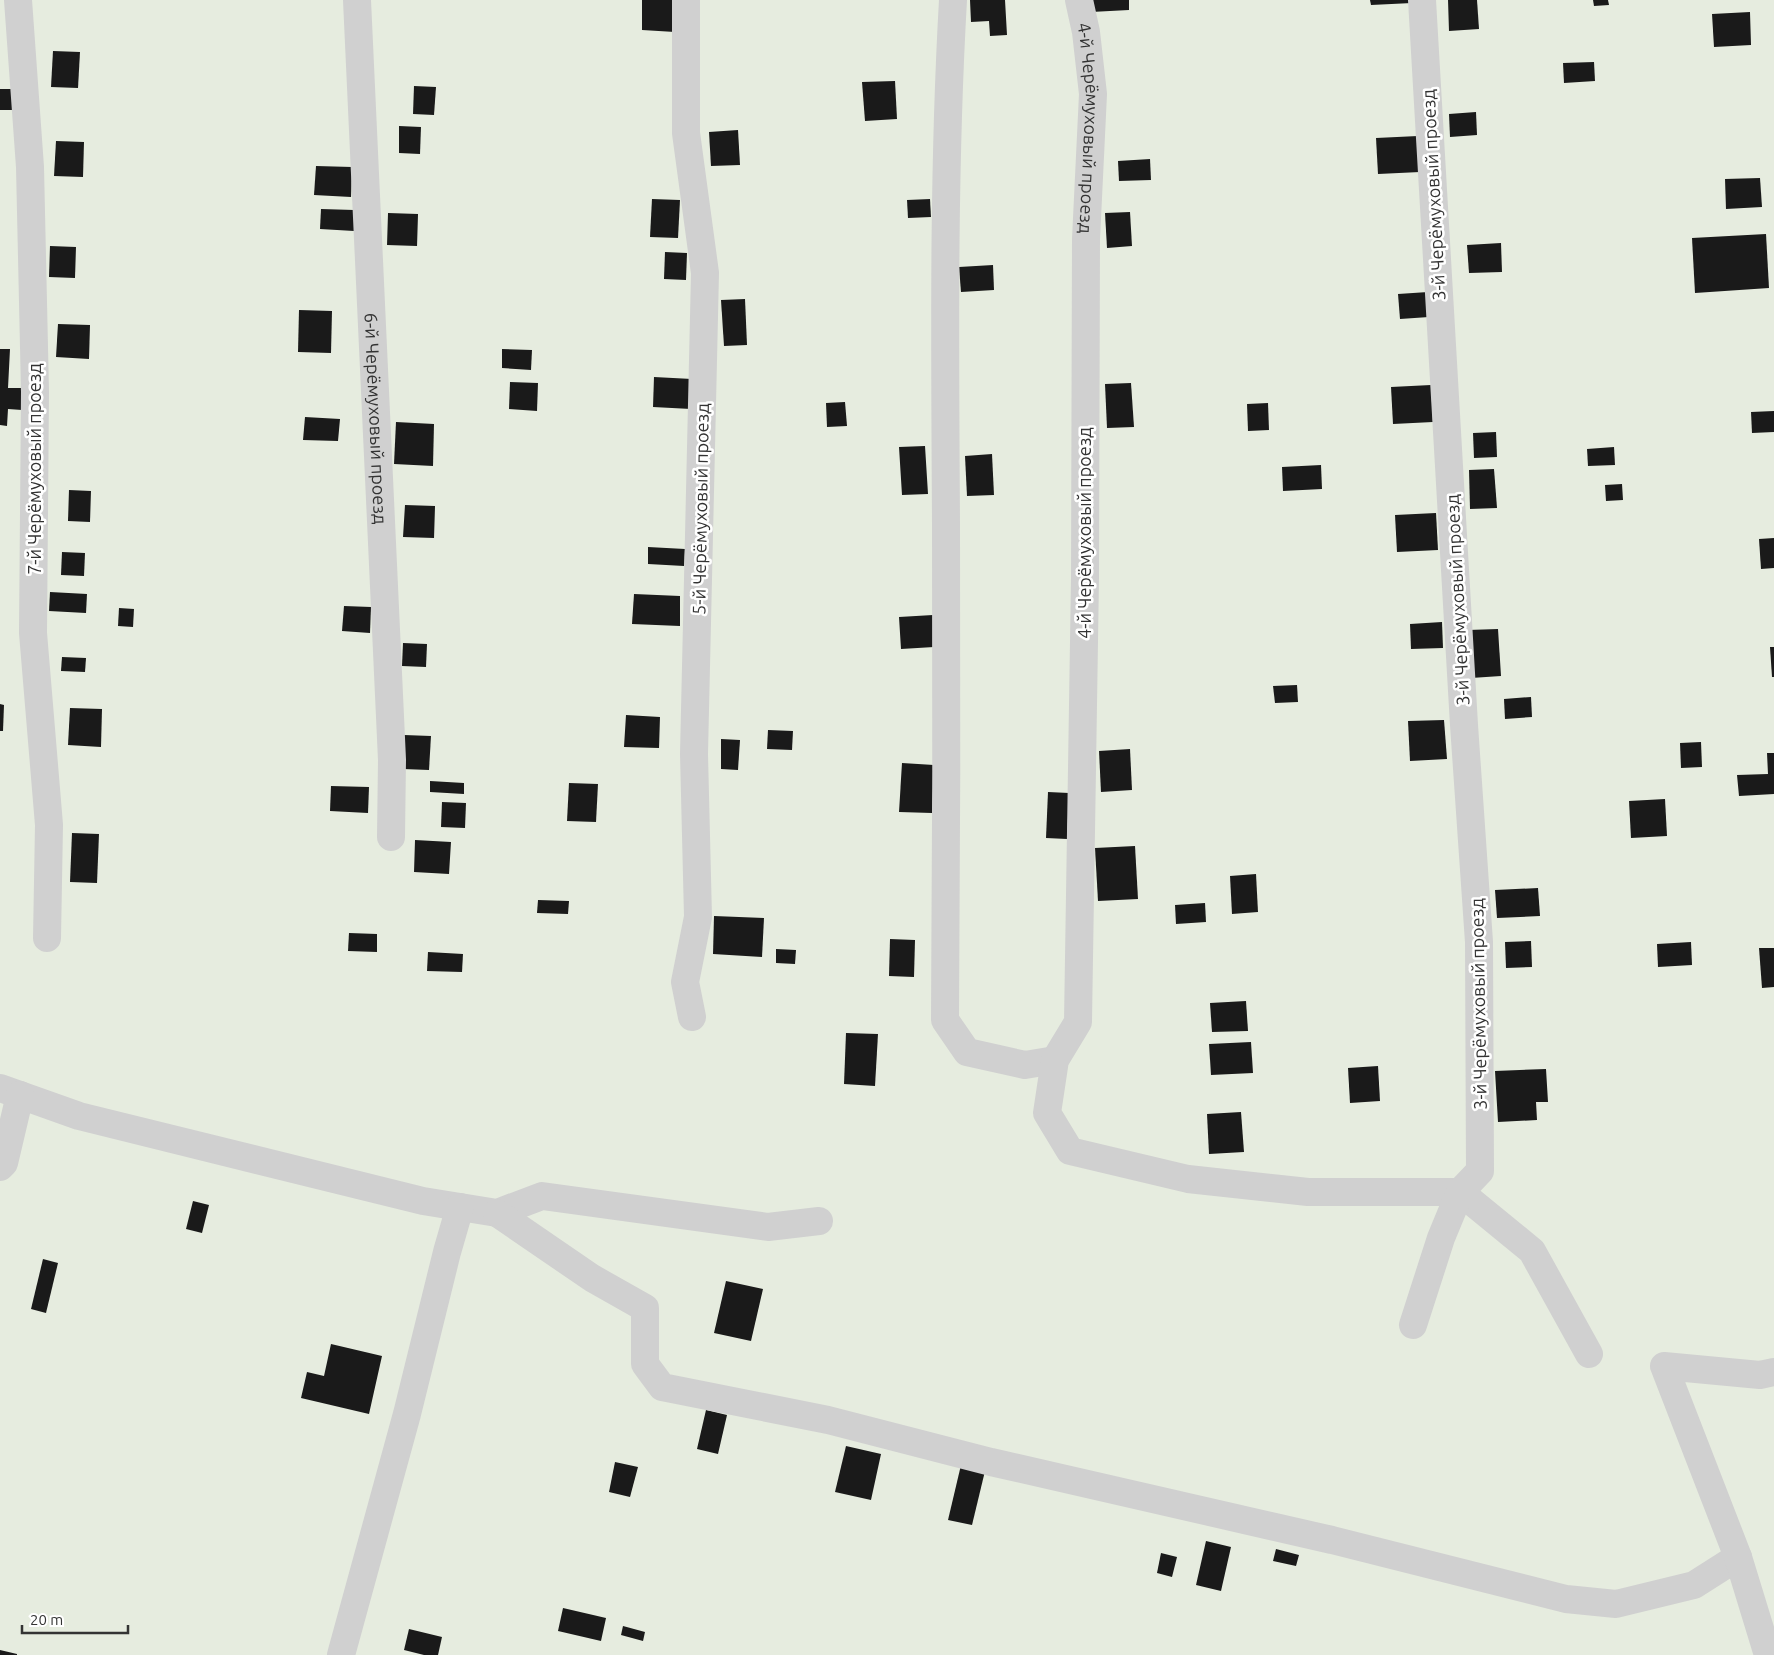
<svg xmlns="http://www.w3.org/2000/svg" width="1774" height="1655" font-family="Ubuntu,sans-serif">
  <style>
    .green { fill: #e6ecdf }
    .building { fill: #1a1a1a }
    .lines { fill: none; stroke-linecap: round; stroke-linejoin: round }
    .minor { stroke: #d0d0d0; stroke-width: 28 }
    .labels { text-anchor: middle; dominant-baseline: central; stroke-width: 5; stroke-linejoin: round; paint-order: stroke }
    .street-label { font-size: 18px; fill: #333; stroke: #fff }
  </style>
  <rect width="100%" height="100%" fill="#fff"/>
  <rect class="green" x="0" y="0" width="1774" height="1655"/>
  <g class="building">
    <polygon points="642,0 677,0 675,32 642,30"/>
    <polygon points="970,0 1005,0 1007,35 990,36 989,21 971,22"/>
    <polygon points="1090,0 1129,0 1129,10 1091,12"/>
    <polygon points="1370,0 1412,0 1412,3 1371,5"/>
    <polygon points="1448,0 1477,0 1479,29 1449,31"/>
    <polygon points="1593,0 1608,0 1609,5 1594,6"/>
    <polygon points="1750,12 1751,45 1714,47 1712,14"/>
    <polygon points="53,51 80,52 78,88 51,87"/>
    <polygon points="1594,62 1595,81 1564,83 1563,63"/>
    <polygon points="895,81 897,119 865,121 862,82"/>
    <polygon points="414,86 436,87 434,115 413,114"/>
    <polygon points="0,89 15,89 14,110 0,110"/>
    <polygon points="1476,112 1477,135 1450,137 1449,114"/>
    <polygon points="399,126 421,127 420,154 399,153"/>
    <polygon points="738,130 740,165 711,166 709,132"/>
    <polygon points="1418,136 1420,172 1378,174 1376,138"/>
    <polygon points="56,141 84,142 83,177 54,176"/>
    <polygon points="1150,159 1151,180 1119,181 1118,161"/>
    <polygon points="316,166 352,167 351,197 314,195"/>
    <polygon points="1760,178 1762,207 1726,209 1725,179"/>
    <polygon points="652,199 680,200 678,238 650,237"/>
    <polygon points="930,199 931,217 908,218 907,200"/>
    <polygon points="321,209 354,210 354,231 320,229"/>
    <polygon points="1130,212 1132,246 1107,248 1105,213"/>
    <polygon points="388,213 418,214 417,246 387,245"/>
    <polygon points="1766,234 1769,288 1695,293 1692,238"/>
    <polygon points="1501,243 1502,272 1469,273 1467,245"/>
    <polygon points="50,246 76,247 75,278 49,277"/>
    <polygon points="665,252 687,253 686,280 664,279"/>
    <polygon points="993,265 994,290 961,292 959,267"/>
    <polygon points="1428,292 1429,317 1400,319 1398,294"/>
    <polygon points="745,299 747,345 724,346 721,300"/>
    <polygon points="299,310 332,311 331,353 298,352"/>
    <polygon points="58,324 90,325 89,359 56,357"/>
    <polygon points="0,349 10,349 8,388 23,388 22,410 8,409 7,426 0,425"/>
    <polygon points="502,349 532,350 531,370 502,368"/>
    <polygon points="654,377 692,379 691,409 653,407"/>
    <polygon points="510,382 538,383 537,411 509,409"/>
    <polygon points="1131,383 1134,427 1107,428 1105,384"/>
    <polygon points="1431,385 1433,422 1393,424 1391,387"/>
    <polygon points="845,402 847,426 827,427 826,403"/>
    <polygon points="1268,403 1269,430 1248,431 1247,404"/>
    <polygon points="1774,411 1774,432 1752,433 1751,412"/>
    <polygon points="305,417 340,419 338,441 303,440"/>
    <polygon points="396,422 434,424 433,466 394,464"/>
    <polygon points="1496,432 1497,457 1474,458 1473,433"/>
    <polygon points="925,446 928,494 902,495 899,447"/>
    <polygon points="1614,447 1615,465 1588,466 1587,449"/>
    <polygon points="992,454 994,495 967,496 965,456"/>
    <polygon points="1321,465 1322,489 1283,491 1282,467"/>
    <polygon points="1494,469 1497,508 1470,509 1469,470"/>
    <polygon points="1622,484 1623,500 1606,501 1605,485"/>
    <polygon points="69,490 91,491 90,522 68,521"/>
    <polygon points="405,505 435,506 434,538 403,537"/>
    <polygon points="1436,513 1438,550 1397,552 1395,515"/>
    <polygon points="1774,538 1774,568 1761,569 1759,539"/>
    <polygon points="648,547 685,549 684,566 648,564"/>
    <polygon points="62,552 85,553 84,576 61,575"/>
    <polygon points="50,592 87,594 86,613 49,611"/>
    <polygon points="634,594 680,596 680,626 632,624"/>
    <polygon points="344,606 371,607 370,633 342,631"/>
    <polygon points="119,608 134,609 133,627 118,626"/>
    <polygon points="933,615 934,647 901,649 899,617"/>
    <polygon points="1442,622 1443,648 1411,649 1410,624"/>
    <polygon points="1498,629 1501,676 1471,678 1468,630"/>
    <polygon points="403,643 427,644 426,667 402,666"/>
    <polygon points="1770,647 1774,647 1774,677 1772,677"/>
    <polygon points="62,657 86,658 85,672 61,671"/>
    <polygon points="1297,685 1298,702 1275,703 1273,686"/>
    <polygon points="1531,697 1532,717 1505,719 1504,699"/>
    <polygon points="0,704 4,705 3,731 0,731"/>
    <polygon points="70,708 102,709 101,747 68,745"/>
    <polygon points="626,715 660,717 659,748 624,747"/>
    <polygon points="1444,720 1447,759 1410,761 1408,721"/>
    <polygon points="768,730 793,731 792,750 767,749"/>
    <polygon points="404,735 431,736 429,770 403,769"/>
    <polygon points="721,739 740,740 738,770 721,769"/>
    <polygon points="1701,742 1702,767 1681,768 1680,743"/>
    <polygon points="1130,749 1132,790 1101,792 1099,751"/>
    <polygon points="1767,753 1774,753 1774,794 1739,796 1737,775 1768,774"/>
    <polygon points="902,763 934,765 932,813 899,812"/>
    <polygon points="430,781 464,783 464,794 430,792"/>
    <polygon points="569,783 598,784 596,822 567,821"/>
    <polygon points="331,786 369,787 368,813 330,811"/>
    <polygon points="1048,792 1069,793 1067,839 1046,838"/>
    <polygon points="1665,799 1667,836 1631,838 1629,801"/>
    <polygon points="442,802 466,803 465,828 441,827"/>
    <polygon points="72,833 99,834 97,883 70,882"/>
    <polygon points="415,840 451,842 449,874 414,872"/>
    <polygon points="1135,846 1138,899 1098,901 1095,848"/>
    <polygon points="1256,874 1258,912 1232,914 1230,876"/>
    <polygon points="1538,888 1540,916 1497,918 1495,890"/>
    <polygon points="538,900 569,901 568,914 537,913"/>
    <polygon points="1205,903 1206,922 1176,924 1175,905"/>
    <polygon points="714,916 764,918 762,957 713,954"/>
    <polygon points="349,933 377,934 377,952 348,951"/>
    <polygon points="890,939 915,940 914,977 889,976"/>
    <polygon points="1531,941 1532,967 1506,968 1505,942"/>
    <polygon points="1691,942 1692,965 1658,967 1657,944"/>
    <polygon points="1759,948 1774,948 1774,987 1762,988"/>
    <polygon points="776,949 796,950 795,964 776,963"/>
    <polygon points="428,952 463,954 462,972 427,971"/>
    <polygon points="1246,1001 1248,1031 1212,1032 1210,1003"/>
    <polygon points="846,1033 878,1034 875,1086 844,1084"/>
    <polygon points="1251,1042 1253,1073 1211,1075 1209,1044"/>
    <polygon points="1378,1066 1380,1101 1350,1103 1348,1068"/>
    <polygon points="1546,1069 1548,1102 1536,1102 1537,1120 1498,1122 1495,1071"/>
    <polygon points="1241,1112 1244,1152 1209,1154 1207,1114"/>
    <polygon points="193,1201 209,1205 202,1233 186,1229"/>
    <polygon points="43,1259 58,1263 46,1313 31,1309"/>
    <polygon points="726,1281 763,1289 751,1341 714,1333"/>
    <polygon points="331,1344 382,1356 369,1414 301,1398 307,1372 324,1376"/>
    <polygon points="706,1410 727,1415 718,1454 697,1449"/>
    <polygon points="846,1446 881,1454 871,1500 835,1492"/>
    <polygon points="615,1462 638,1467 630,1497 609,1492"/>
    <polygon points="961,1465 985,1471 972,1525 948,1520"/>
    <polygon points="1206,1541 1231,1547 1221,1591 1196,1585"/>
    <polygon points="1276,1549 1299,1555 1296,1566 1273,1561"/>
    <polygon points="1161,1553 1177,1557 1172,1577 1157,1573"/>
    <polygon points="563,1608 606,1618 601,1641 558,1631"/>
    <polygon points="623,1626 645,1632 643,1641 621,1635"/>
    <polygon points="409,1629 442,1637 438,1655 424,1655 404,1650"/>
    <polygon points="0,1650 17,1654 17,1655 0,1655"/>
  </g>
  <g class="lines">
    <g class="minor">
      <polyline points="18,0 30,167 35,392 33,633 49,825 47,938"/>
      <path id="s1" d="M357,0L392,760L391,837"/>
      <polyline points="686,0 686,133 705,273 694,754 698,917 685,982 692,1017"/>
      <path d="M953,0C943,174 945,349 946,523C947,689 946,854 945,1020L967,1052L1025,1065L1055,1060"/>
      <path id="s2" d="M1079,0L1086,32L1093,94L1086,239L1085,578L1078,1022L1055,1060L1047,1113L1070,1151L1188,1179L1308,1192H1460L1532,1251L1589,1354"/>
      <polyline points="0,1088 79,1116 423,1201 497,1213 542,1196 768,1227 819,1221"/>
      <polyline points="0,1167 4,1163 20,1095"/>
      <polyline points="497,1213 592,1278 645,1308 645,1364 662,1387 828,1420 991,1462 1332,1540 1566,1599 1616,1604 1694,1585 1738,1557"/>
      <polyline points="1413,1325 1441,1238 1460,1192 1480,1171 1479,942 1464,725 1422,0"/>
      <polyline points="341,1655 407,1414 447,1252 460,1207"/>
      <polyline points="1768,1655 1738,1557 1664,1366 1760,1375 1774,1372"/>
    </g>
  </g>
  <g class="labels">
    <g class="street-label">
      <text stroke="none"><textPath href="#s2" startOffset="129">4-й Черёмуховый проезд</textPath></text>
      <text transform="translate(1433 195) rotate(-93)">3-й Черёмуховый проезд</text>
      <text stroke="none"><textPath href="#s1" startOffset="419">6-й Черёмуховый проезд</textPath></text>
      <text transform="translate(34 469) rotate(-90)">7-й Черёмуховый проезд</text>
      <text transform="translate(700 509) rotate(-89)">5-й Черёмуховый проезд</text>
      <text transform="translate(1084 533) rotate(-90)">4-й Черёмуховый проезд</text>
      <text transform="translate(1457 600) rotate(-93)">3-й Черёмуховый проезд</text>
      <text transform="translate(1478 1004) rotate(-91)">3-й Черёмуховый проезд</text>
    </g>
  </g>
  <path d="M22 1625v8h106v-8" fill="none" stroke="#333333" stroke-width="2.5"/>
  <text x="30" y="1625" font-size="15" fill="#333333" stroke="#ffffff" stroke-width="4" paint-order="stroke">20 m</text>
</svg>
